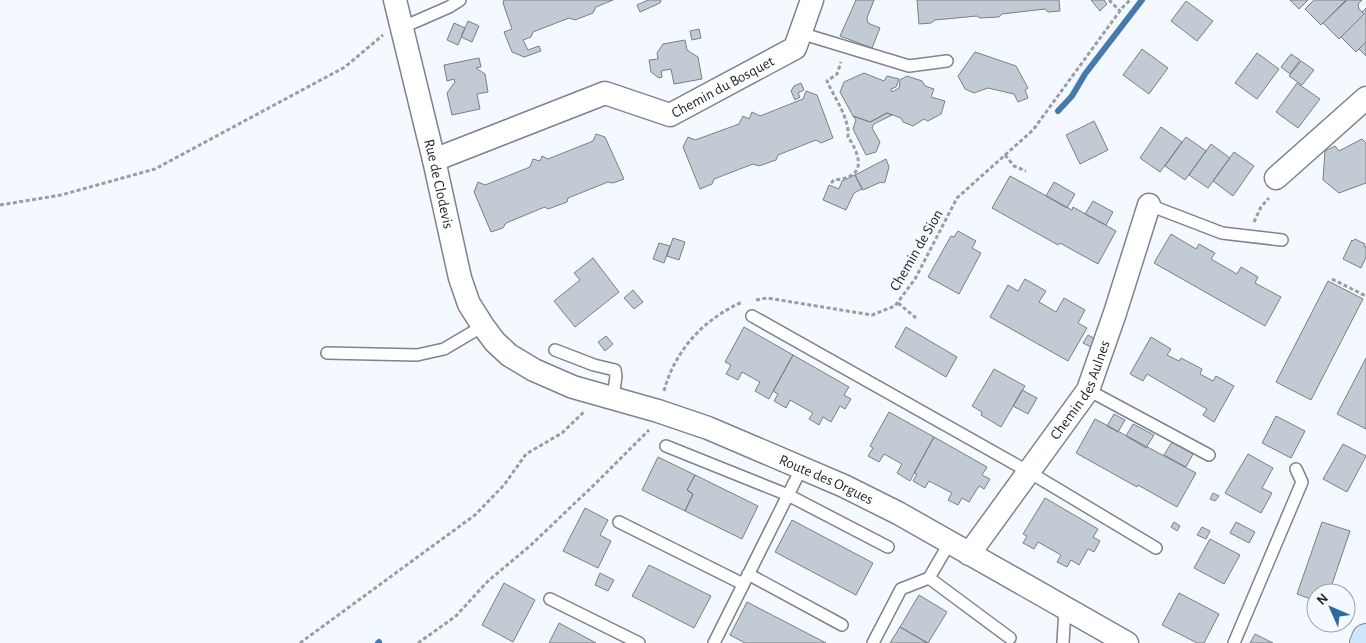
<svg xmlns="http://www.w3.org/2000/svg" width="1366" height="643" font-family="'Alegreya Sans',sans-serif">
<rect width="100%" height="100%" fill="#f4f9ff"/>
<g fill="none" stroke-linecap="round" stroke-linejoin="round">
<!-- stream -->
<path stroke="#467aac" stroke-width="6" d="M1058 111 1072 96 1085 74 1142 0
M378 643 379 642"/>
</g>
<!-- building -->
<path fill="#c2cbd3" stroke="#787f87" d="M504 0H613L596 7 593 13 575 20 569 18 533 32 531 37 523 40 528 50 539 46 541 51 524 57 512 52 504 32 512 29 503 3Z
M648 0H661L660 3 640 12 637 5Z
M856 0H874L867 18 868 23 880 28 872 48 840 36Z
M917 0H1059L1060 11 1048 12 1045 9 1002 14 999 17 980 18 977 16 935 20 931 23 919 24Z
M1091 0H1104L1107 4 1100 11Z
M1290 0H1308L1299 9Z
M1314 0H1346V1L1321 25 1305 9Z
M1346 0H1362L1358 4 1359 9 1364 14 1339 39 1323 23Z
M1186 1 1213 21 1197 41 1171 21Z
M1366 8V42L1356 52 1341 37 1364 14 1362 12Z
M468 21 479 26 472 42 461 37Z
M454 23 465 28 458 45 447 40Z
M699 29 701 38 692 40 690 31Z
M685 40 687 50 698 57 702 79 674 84 671 69 661 71 662 77 659 78 651 72 649 60 658 59 657 53 663 44Z
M1366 42V56L1359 49Z
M1142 49 1168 68 1149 94 1123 75Z
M975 52 1016 66 1028 88 1025 90 1028 98 1018 102 1014 94 988 88 974 93 965 89 958 76Z
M1257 53 1279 69 1257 99 1235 83Z
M1291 54 1300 60 1290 74 1281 67Z
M479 58 481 67 476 68 485 74 488 92 477 94 480 109 452 115 447 93 455 82 454 79 447 81 444 65Z
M1301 61 1314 70 1302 85 1289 76Z
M864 73 884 81 887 76 899 79 896 87 891 89 892 92 899 88 900 80 907 76 922 81 925 86 934 89 931 97 945 101 941 114 928 121 924 119 913 126 903 122 901 118 887 113 870 122 853 116 840 92 844 82Z
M801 83 804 90 798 93 800 97 795 100 791 91 794 86Z
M1297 83 1320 99 1298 128 1276 112Z
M806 91 817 95 833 138 821 143 816 140 778 155 776 160 759 166 753 164 714 179 712 184 700 189 683 147 688 137 695 140 739 124 743 116 749 119 752 112 760 116 803 99Z
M887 113 892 115 874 124 872 128 880 142 876 152 866 155 853 129 856 120 853 116 870 122Z
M1094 121 1108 150 1080 164 1066 135Z
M1161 127 1182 142 1160 172 1140 158Z
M596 134 605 137 624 179 613 183 608 182 568 198 567 202 548 209 545 207 506 223 503 228 491 232 474 192 478 182 485 185 530 167 533 159 540 161 542 156 548 159 593 141Z
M1186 137 1206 151 1185 180 1165 166Z
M1362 139 1366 143V183L1339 193 1323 180 1325 151 1335 146 1339 151Z
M1211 144 1230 158 1208 188 1189 175Z
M1234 152 1254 166 1233 196 1213 181Z
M886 159 889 167 885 182 882 183 881 182 863 190 855 175Z
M855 175 862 189 854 193 846 210 823 200 829 185 839 189 842 181Z
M1010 176 1072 210 1073 207 1116 231 1098 264 1060 243 1058 245 992 208Z
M1054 182 1075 194 1067 208 1046 196Z
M1093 201 1113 212 1106 225 1085 214Z
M958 231 976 241 972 248 981 253 959 294 928 277 951 236 954 237Z
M1171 234 1196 249 1199 244 1215 253 1211 259 1237 274 1241 267 1258 277 1255 283 1281 297 1265 326 1154 263Z
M673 238 685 242 679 260 667 256Z
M1355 239 1365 244 1364 246 1366 247V257L1361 268 1343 259 1352 240 1353 241Z
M659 243 670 246 664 263 653 259Z
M593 258 619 292 575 327 554 301 580 280 574 273Z
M1025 279 1046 291 1039 302 1056 312 1064 298 1085 310 1078 323 1087 328 1068 361 990 317 1008 285 1018 291Z
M1328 281 1363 299 1311 400 1276 382Z
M633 290 643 302 634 309 624 298Z
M744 327 793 355 769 399 755 391 760 382 742 372 738 380 726 374 731 365 725 362Z
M906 327 957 357 946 377 895 347Z
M1088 335 1095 339 1091 347 1083 343Z
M606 336 613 344 605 351 598 342Z
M1151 337 1171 349 1167 355 1179 361 1181 358 1202 369 1200 374 1213 381 1216 376 1234 386 1214 422 1203 415 1207 409 1147 374 1143 381 1130 374Z
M793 355 849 387 844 395 851 399 845 409 840 406 831 422 823 417 819 425 809 419 813 413 790 400 786 408 774 401 778 394 773 391Z
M1366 358V429L1337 414Z
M994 369 1025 386 1001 427 981 415 982 412 972 406Z
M1022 390 1037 398 1028 414 1013 406Z
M889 412 934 437 910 481 897 473 902 464 884 454 879 462 868 456 873 448 870 446Z
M1114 414 1125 420 1118 432 1107 426Z
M1276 416 1305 431 1291 458 1262 443Z
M1095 419 1196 473 1177 507 1138 485 1137 487 1076 453Z
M1133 424 1154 435 1146 448 1126 436Z
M934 437 987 467 982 475 990 479 984 489 979 486 969 502 962 498 958 505 948 500 952 493 929 481 925 488 913 481 917 474 914 473Z
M1172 442 1193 454 1186 467 1164 455Z
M1343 444 1366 456 1347 492 1323 479Z
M1248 454 1273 468 1262 488 1272 493 1261 513 1225 493Z
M658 457 695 475 687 490 693 494 685 511 642 490Z
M695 475 758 506 742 539 685 511 693 494 687 490Z
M1213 493 1219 496 1215 501 1210 499Z
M1045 498 1098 529 1093 537 1100 541 1094 552 1088 549 1079 565 1071 560 1067 567 1057 562 1061 555 1038 542 1034 549 1023 543 1027 536 1023 534Z
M585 508 608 520 600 535 611 541 598 568 563 551Z
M792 520 873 563 856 595 775 552Z
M1174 522 1180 526 1177 531 1171 527Z
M1236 522 1255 532 1249 543 1230 533Z
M1322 522 1350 531 1329 593H1316V601L1297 594Z
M1202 527 1210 531 1206 539 1197 535Z
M1210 539 1240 555 1224 584 1194 568Z
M649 565 711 596 694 628 632 596Z
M600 573 614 580 608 591 595 585Z
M504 583 535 600 513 642 482 625Z
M1179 593 1219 614 1204 643H1197L1162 625Z
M919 595 947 612 928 643 900 627Z
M747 602 826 643H745L730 635Z
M559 623 596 643H549Z
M900 627 927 643H890Z
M1255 634 1273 643H1250Z"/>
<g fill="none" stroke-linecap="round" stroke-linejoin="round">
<!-- lane casing -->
<g stroke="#7d848c" stroke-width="14">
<path id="lane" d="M401 28 449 7 460 0
M800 33 909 66 947 61
M1149 205 1222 233 1282 240
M752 316 1029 472 1156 548
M555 350 594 365 615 370 616 376 613 398
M327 353 417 355 444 349 483 326
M1088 390 1209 455
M666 446 788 495 888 547
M619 522 743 584
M748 574 842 625
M929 578 1010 638
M550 599 639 643
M714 643 802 467
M873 643 901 589 929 578 950 542
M1063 643 1065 608
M1234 643 1302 482 1296 469"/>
</g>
<!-- street casing -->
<g stroke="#7d848c" stroke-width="25">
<g id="street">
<path id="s1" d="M395 0 434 160 460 278 469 304 483 326 495 342 509 355 534 370 573 387 658 411 708 428 844 486 898 513 1127 643"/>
<path id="s2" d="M434 160 605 93 670 115 795 48 812 0"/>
<path d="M1276 178 1366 98"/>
<path id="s3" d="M969 554 1088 390 1115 313 1149 205"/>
</g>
</g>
<!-- secondary casing -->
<g stroke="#7d848c" stroke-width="30">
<path id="secondary" d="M1364 643 1366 638"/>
</g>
<!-- path -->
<path stroke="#9a9ea3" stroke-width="3" stroke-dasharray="4 2.5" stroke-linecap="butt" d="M1109 0 1120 11
M1005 155 1014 166 1026 171
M831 183 834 180C841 179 847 179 853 174 865 166 854 145 848 137 850 119 834 97 827 81L837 74 841 62
M0 205 61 195 155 169 345 67 383 35
M1254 222 1261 207 1269 198
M1332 279 1366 296
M756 300 767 298 872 315 895 306 915 279 957 198 1033 130 1122 8 1130 0
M898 303 916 318
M664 391C673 357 695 329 725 311 731 308 736 304 743 302
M300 643 475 515 504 485 526 454 562 433 584 412
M418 643 456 616 488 581 531 545 597 482 649 430"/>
<!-- lane -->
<use href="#lane" stroke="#fff" stroke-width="11"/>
<!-- street -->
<use href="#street" stroke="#fff" stroke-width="22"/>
<!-- secondary -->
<use href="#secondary" stroke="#d0e6fa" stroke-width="28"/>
</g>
<g text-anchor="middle" stroke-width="4.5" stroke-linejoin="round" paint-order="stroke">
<!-- street labels -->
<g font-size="15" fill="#1f2225" stroke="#f4f9ff">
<text dy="5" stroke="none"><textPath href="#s2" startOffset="312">Chemin du Bosquet</textPath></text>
<text dy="5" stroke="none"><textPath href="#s1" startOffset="189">Rue de Clodevis</textPath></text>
<text transform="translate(916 250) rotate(-60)" y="5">Chemin de Sion</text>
<text dy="5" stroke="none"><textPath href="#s3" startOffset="199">Chemin des Aulnes</textPath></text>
<text dy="5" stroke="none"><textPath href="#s1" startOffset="720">Route des Orgues</textPath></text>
</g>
</g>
<!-- north arrow -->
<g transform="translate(1331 608) rotate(315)"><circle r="24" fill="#f4f9ff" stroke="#9fa3a8"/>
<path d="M0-4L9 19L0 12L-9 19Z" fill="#2d6aa1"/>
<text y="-8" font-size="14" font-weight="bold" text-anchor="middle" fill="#1f2225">N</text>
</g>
</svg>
